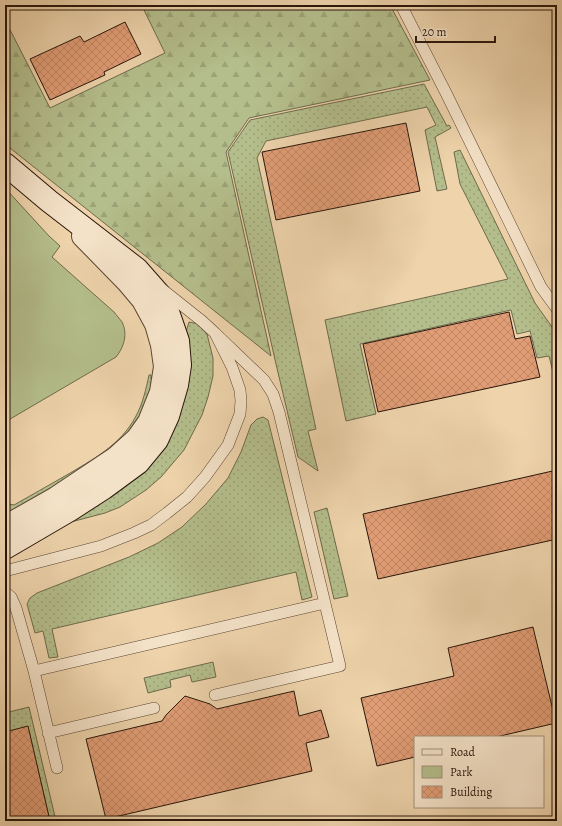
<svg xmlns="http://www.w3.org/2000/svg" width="562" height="826" font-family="Alegreya,serif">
<defs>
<pattern id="grass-dots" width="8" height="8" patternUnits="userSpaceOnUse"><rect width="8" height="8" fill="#b4be8c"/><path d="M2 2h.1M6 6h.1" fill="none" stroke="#9ba377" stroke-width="1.8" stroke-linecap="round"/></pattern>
<pattern id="forest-firs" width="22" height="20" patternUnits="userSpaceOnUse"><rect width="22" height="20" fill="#b4be8c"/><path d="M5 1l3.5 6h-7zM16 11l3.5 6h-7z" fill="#9ba377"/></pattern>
<pattern id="building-cross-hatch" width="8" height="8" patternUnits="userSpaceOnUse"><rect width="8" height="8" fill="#e19d75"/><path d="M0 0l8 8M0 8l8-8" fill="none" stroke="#c18664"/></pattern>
</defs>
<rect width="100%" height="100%" fill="#eed3ab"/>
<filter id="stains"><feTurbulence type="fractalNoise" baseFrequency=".005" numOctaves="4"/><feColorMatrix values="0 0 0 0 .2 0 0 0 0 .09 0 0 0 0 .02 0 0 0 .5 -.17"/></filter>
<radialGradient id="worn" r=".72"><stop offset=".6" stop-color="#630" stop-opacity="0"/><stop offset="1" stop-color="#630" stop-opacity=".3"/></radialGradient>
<!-- grass -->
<path fill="url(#grass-dots)" stroke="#6e6a4c" d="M424 84 447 126 449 125 451 128 435 137 447 189 437 191 425 130 436 125 427 107 266 141 257 158 316 429 308 431 318 471 298 457 276 364 228 152 250 120Z
M460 150 535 303 557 334V375L554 376 549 356 537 358 530 331 517 334 511 310 360 344 376 414 346 421 325 320 508 279 460 184 454 152Z
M189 322 198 324 207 334 213 358V376L208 397 202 415 184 450 161 477 146 490 120 507 105 513 67 523 108 495 186 332Z
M149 375H151V379L153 380 152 388 136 427 115 450 5 516 6 506 9 504 14 505C31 495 48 486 65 476 92 460 121 445 136 416 143 403 146 389 149 375Z
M263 417 268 420 312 597 302 600 296 572 52 629 58 657 49 658 43 631 35 633 27 604 30 598 37 593 129 557 158 543 182 527 206 504 228 478 241 452 251 425 257 419Z
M327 508 348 596 334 599 314 512Z
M213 662 216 677 192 682 190 675 170 680 171 687 148 693 144 678Z
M29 707 56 821H50L28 727 5 732V713Z"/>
<!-- forest -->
<path fill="url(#forest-firs)" stroke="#6e6a4c" d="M154 5H390L430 80 249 118 226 152 271 356 5 144V20L50 108 165 53 144 10Z"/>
<!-- green -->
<path fill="#b4be8c" stroke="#6e6a4c" d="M5 188 49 236 60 246 52 257 114 312C116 315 120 319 122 322 128 334 124 347 116 357L5 422Z"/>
<!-- building -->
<path fill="url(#building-cross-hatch)" stroke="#28160b" d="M125 22 141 54 104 72 105 75 50 100 30 59 80 36 84 42Z
M406 123 420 191 276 220 262 152Z
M509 312 515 339 530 336 540 377 378 412 363 344Z
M557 470V539L378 579 363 514Z
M533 627 556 723 496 737H415V757L377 766 361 698 454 676 448 648Z
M294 691 299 716 321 710 329 737 306 743 312 771 106 819 86 739 162 721 166 715 185 696 210 704 217 709Z
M28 726 50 821H5V732Z"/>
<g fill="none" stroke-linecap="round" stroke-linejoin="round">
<!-- lane casing -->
<g stroke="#5a4533" stroke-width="12">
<path id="lane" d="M401 5 446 93 541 287 557 309
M215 333 264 380 273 394 279 412 340 666 215 695
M5 571 101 546 134 533 151 525 167 513 187 497 205 477 228 445 240 414 241 401 240 390 232 367 215 333 202 321 163 290
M5 592 11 597 16 608 34 671 57 768
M34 671 325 603
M48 733 154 708"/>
</g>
<!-- street casing -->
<g stroke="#5a4533" stroke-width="24">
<path id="street" d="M5 527 56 498 116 458 137 439 149 422 161 392 165 367 162 345 156 324 143 300 127 281 83 236"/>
</g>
<!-- secondary casing -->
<g stroke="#28160b" stroke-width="24">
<path id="secondary" d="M5 164 49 201 137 269 159 294 167 309 178 341 180 365 177 385 168 416 157 440 138 463 104 488 70 510 5 548"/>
</g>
<!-- lane -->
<use href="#lane" stroke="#f4e2c8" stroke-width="11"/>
<!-- street -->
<use href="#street" stroke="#f4e2c8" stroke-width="22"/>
<!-- secondary -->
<use href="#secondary" stroke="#f4e2c8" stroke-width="22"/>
</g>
<!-- margin -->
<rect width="562" height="826" fill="none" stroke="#eed3ab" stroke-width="20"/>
<rect x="6" y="6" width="550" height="814" fill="none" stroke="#28160b" stroke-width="2"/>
<rect x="10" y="10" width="542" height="806" fill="none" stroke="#28160b"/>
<!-- legend -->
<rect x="414" y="736" width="130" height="72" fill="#f4e2c8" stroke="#a2907c"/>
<rect x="422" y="749" width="20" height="6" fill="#f4e2c8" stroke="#a2907c"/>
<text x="450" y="756" font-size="12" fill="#28160b">Road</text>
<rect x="422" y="766" width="20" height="12" fill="#b4be8c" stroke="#a2907c"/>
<text x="450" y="776" font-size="12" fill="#28160b">Park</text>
<rect x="422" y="786" width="20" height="12" fill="url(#building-cross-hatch)" stroke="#a2907c"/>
<text x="450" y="796" font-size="12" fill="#28160b">Building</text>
<!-- scale -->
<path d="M416 36v6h79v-6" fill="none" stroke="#28160b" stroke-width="2"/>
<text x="422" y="36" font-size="12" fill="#28160b" stroke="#f4e2c8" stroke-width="3" paint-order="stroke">20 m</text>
<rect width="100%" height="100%" filter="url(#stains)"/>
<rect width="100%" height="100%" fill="url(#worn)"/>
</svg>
